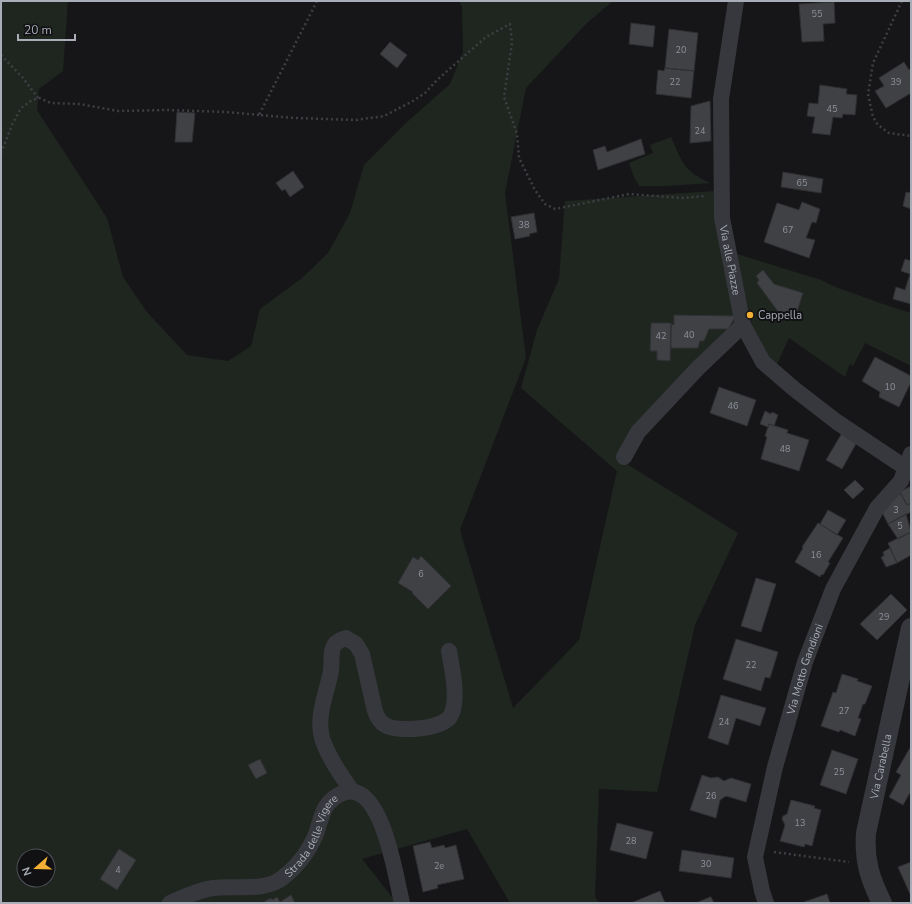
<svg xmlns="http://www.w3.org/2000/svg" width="912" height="904" font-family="'Nunito Sans',sans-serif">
<rect width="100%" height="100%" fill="#161618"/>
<!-- green -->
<path fill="#1e261f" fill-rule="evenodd" d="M1 1H68L63 71 39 89 37 110 107 218 123 277 147 312 187 355 228 361 251 346 260 309 302 278 328 253 350 213 364 165 407 122 450 84 463 52 462 7 459 1H613L587 23 526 88 505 193 526 358 460 530 513 708 579 640 617 471 521 388 537 330 559 279 565 201 715 191 743 325 622 461 738 533 695 625 657 792 599 789 595 897 599 903H510L467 829 362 859 397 903H1ZM24 856H48V880H24Z
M671 137C682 162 684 172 711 183L667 186H639L634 177 629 163 653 153 650 145Z
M734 253 821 280 838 288 883 304 911 313V366L865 343 853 366 850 364 845 377 789 338 775 369 753 328Z"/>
<!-- building -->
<path fill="#404145" stroke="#303034" d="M834 2 835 23 823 24 824 41 802 42 799 4Z
M631 23 655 26 653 47 629 44Z
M669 29 698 33 694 71 665 68Z
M390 42 407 55 397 68 380 54Z
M904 62 909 70 911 68V93L886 108 875 91 884 86 879 78Z
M665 68 694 71 691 98 656 94 658 70 664 71Z
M820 85 847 89 846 94 857 95 855 115 843 114 842 118 833 117 830 135 812 133 815 117 807 116 809 103 818 104Z
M710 101 711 141 690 143 691 106Z
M177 112 195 113 192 142H175Z
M641 139 645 154 598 170 593 150 605 146 607 152Z
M293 171 304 187 290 197 285 189 282 191 276 183Z
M783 172 823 179 821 193 781 187Z
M906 192 911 193V209L903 206Z
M802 202 820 209 816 223 812 222 806 238 815 240 809 258 764 242 777 203 799 210Z
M534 213 537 232 529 234 530 236 515 239 511 217Z
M905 259 911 261V304L893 299 896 287 905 290 910 274 901 271Z
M763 270 774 284 803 293 795 318 779 313 757 283 759 280 756 276Z
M674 315 736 316 728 329H709L704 341H700L698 348H671V324L674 325Z
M651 323H671L670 361 657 360V351H650Z
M875 357 911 376V382L899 407 879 397 880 392 862 381Z
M719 387 756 400 747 426 710 413Z
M765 411 771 414 772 412 778 415 774 426 769 424 768 427 760 424Z
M769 424 788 430 787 433 809 440 799 471 761 459 767 437 765 436Z
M842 433 857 442 842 469 826 460Z
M855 480 864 489 853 499 844 490Z
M911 486V503L907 505 900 492Z
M901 494 907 505 911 503V512L888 524 880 508 892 498Z
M828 510 846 520 837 535 820 524Z
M906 514 911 532 898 539 888 524Z
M818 523 843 538 828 562 830 563 823 575 822 574 820 577 795 562 803 548 802 547Z
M911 532V555L897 563 888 543Z
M890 548 897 563 886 567 881 557 884 556 883 552Z
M421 556 451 586 428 609 412 593 413 592 398 583 413 557 418 560Z
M756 578 776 584 761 632 741 626Z
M891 594 907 610 877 640 860 624Z
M736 639 778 652 770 678 765 677 761 691 723 679Z
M842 674 858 679 857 681 872 686 865 704H863L858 718 861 719 855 736 840 730 839 732 821 726 833 692 836 693Z
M721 695 766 708 760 726 736 718 728 745 708 738Z
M911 746V791L903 805 889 797 901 775 896 772Z
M832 750 858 759 846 794 820 785Z
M260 759 267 773 256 779 248 765Z
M702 775 711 778 718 777 724 781 731 778 751 784 746 802 726 796 720 800 716 818 690 810Z
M791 800 815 806 814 808 821 810 812 846 805 844 804 847 780 841 785 825 782 819 783 816 787 814Z
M617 823 653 832 646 859 610 850Z
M430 842 432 848 444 845 445 848 456 845 464 879 437 885 438 888 423 892 413 846Z
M119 849 136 860 117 890 100 879Z
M682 850 734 858 731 878 679 871Z
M911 862V894H910L898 867Z
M660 891 665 903H631Z
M827 894 830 903H805L804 902Z
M291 895 295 903H262L271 898 272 900 277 897 280 902Z
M710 897H711L714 903H696Z"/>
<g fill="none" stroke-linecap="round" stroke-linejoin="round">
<!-- path -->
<path stroke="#3d3f44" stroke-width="2.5" stroke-dasharray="2 3" stroke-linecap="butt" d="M317 1 259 115 295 118 356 120 384 116 413 101 425 93 437 80 486 37 510 24 512 43 504 97 517 134 519 158 535 190 545 204 555 209 629 194 682 198 705 196
M902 1 873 63 868 94 873 117 878 125 889 133 911 136
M1 55 23 78 38 98
M1 153 12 125 21 108 32 100 39 98 51 103 80 104 118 111 167 110 227 112 259 115
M774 852 849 862"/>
<!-- minor -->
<g stroke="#37383d" stroke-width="16">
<path id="s1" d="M736 1 721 99 722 218 743 325 763 362 793 388 837 422 906 468"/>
<path d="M624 457 638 432 698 368 743 325"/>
<path d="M352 791C341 775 328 757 322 738 316 716 327 692 331 671 332 663 330 650 335 644 338 641 342 639 346 638L356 644 362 654 375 711C377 717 380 722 385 725 398 733 445 729 451 715 459 699 452 668 449 651"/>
<path id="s2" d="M170 903C184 897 198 890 213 888 235 885 262 892 281 879 297 867 309 851 316 834 319 825 321 816 325 808 330 800 338 794 346 792 383 784 396 879 402 903"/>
<path id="s3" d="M766 903 762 891 755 857 775 767 805 662 833 589 877 508 901 481 911 454"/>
</g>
<!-- tertiary -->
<path stroke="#37383d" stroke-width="20" id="s4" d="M882 903C870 879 864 861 866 833L911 628"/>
</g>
<!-- markers -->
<circle fill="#f2b134" stroke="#111113" stroke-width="1.5" cx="750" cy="315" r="4"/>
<g text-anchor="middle" stroke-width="4" stroke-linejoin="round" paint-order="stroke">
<!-- number labels -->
<g font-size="9" fill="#8e929b">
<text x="817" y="17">55</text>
<text x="681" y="53">20</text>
<text x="675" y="85">22</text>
<text x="896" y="85">39</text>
<text x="832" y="112">45</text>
<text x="700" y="134">24</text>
<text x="802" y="186">65</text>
<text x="524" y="228">38</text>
<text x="788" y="233">67</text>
<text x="689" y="338">40</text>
<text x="661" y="339">42</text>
<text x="890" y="390">10</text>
<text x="733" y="409">46</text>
<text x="785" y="452">48</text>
<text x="896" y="513">3</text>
<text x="900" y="529">5</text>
<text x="816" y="558">16</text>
<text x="421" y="577">6</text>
<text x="884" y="620">29</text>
<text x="751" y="668">22</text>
<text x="844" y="714">27</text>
<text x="724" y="725">24</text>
<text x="839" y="775">25</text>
<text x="711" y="799">26</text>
<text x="800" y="826">13</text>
<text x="631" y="844">28</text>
<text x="706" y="867">30</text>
<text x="439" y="869">2e</text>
<text x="118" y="873">4</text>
</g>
<!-- street labels -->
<g font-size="11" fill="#a8adb8" stroke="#111113">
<text dy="4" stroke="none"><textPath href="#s1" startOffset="261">Via alle Piazze</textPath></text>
<text dy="4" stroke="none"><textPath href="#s3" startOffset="242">Via Motto Gandioni</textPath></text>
<text dy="4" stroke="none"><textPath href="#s4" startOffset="141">Via Carabella</textPath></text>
<text dy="4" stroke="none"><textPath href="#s2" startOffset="169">Strada delle Vigere</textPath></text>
</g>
<!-- poi labels -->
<g font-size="11" fill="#a8adb8" stroke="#111113" text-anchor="start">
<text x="758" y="319">Cappella</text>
</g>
</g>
<!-- border -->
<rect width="912" height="904" fill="none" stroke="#a8adb8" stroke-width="4"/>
<!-- north arrow -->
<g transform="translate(36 868) rotate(250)"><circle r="19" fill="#111113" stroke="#4d4f55"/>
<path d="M0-3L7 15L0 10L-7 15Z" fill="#f2b134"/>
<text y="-6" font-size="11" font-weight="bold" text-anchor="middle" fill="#a8adb8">N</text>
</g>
<!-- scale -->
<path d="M18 34v6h57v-6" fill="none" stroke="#a8adb8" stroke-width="2"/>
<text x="24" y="34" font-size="12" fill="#a8adb8" stroke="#111113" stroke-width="3" paint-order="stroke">20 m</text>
</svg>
